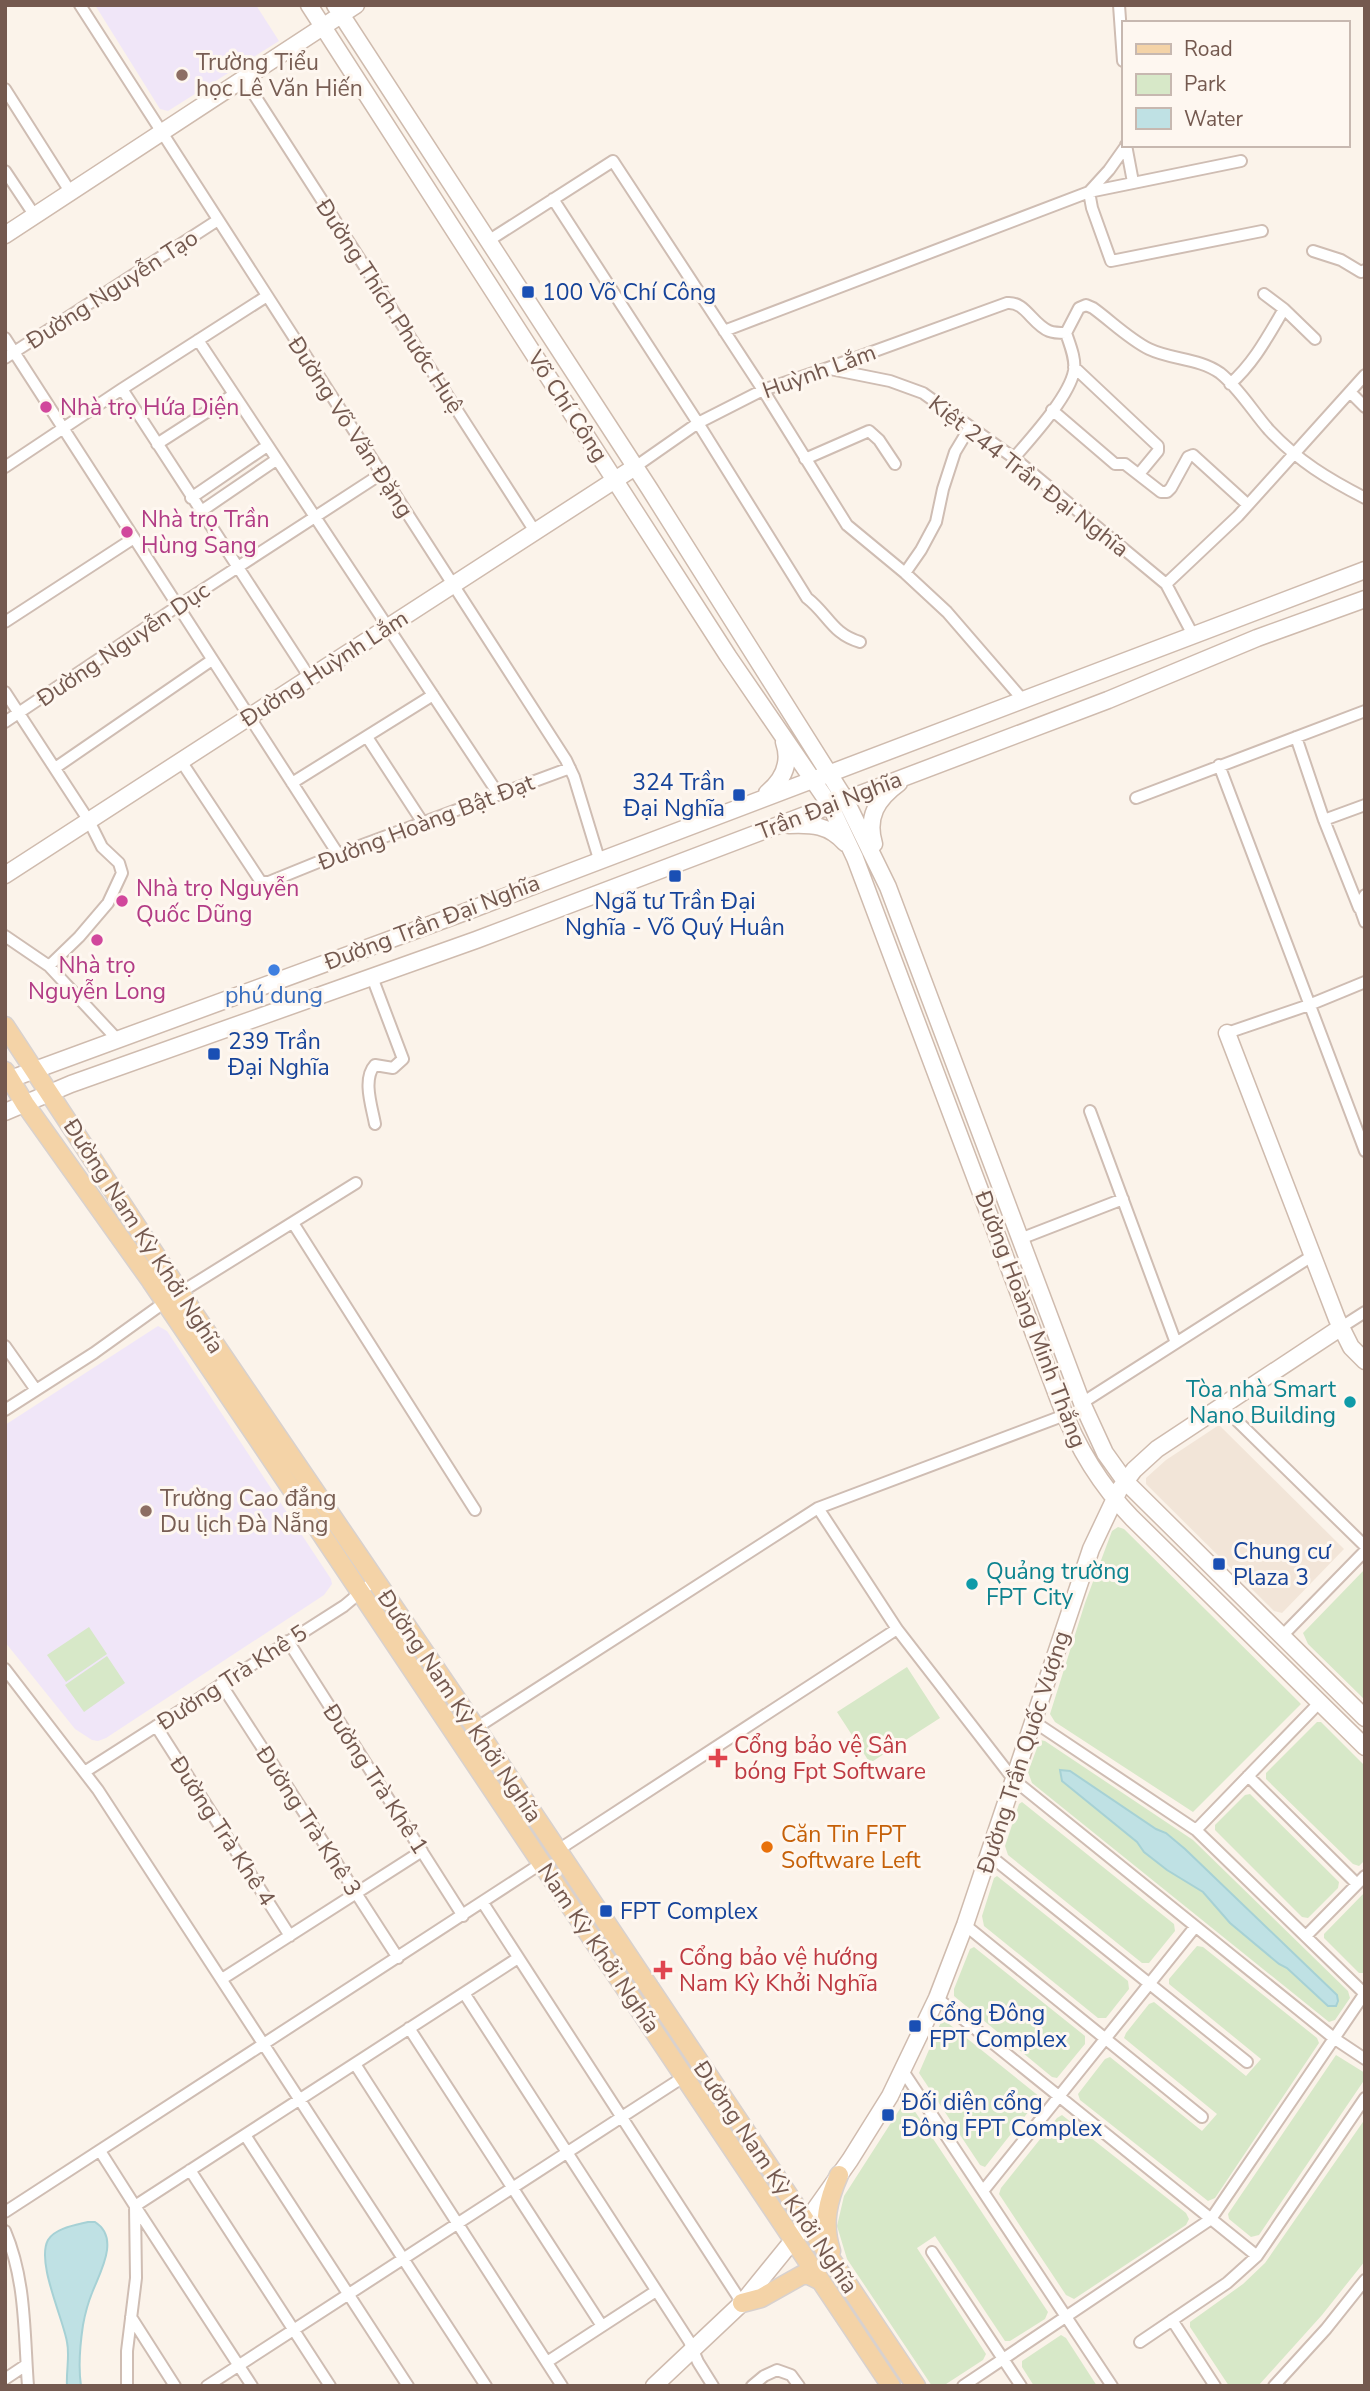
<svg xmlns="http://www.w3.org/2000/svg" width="1370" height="2391" font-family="'Nunito Sans',sans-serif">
<rect width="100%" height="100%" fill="#fbf3ea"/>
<!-- residential -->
<path fill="#f2e5d8" d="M1219 1425 1344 1549 1282 1613 1274 1611 1146 1484V1478L1166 1460Z"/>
<!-- education -->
<path fill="#f0e6f8" d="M95 5H256L279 41 168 111 160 109Z
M158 1326 167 1331 331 1579 332 1584 324 1595 106 1738 98 1741 92 1740 75 1729 5 1642V1425Z"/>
<!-- green -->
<path fill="#d7e8c8" d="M1118 1527 1124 1529 1301 1704 1193 1812 1055 1722 1050 1714 1085 1603 1112 1531Z
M1365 1569V1700L1308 1644 1303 1633Z
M89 1627 107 1654 66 1682 47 1655Z
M107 1656 125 1683 84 1712 65 1685Z
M907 1667 940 1718 870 1763 837 1712Z
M1317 1722H1321L1365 1766V1860L1359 1866 1353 1864 1266 1779V1773Z
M1040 1740 1045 1741 1193 1840 1348 1991 1350 1998 1335 2020 1329 2022 1032 1783 1028 1772Z
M1250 1794 1339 1882 1338 1888 1308 1918 1302 1917 1215 1830V1825L1245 1795Z
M1022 1802 1174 1924 1175 1931 1149 1963H1142L1008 1855 1005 1846 1019 1804Z
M997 1876 1128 1981 1129 1989 1106 2018H1098L984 1926 982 1916 994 1878Z
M1365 1892V1973H1359L1324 1938V1934Z
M1197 1946 1203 1947 1317 2038 1319 2043 1215 2198 1208 2201 1080 2100 1078 2094 1105 2059 1110 2057 1202 2131 1217 2114 1124 2038 1126 2033 1149 2004 1154 2002 1246 2076 1261 2059 1169 1984V1979Z
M974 1947 1085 2036V2044L1057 2078 1052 2077 954 1996V1989L970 1949Z
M944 2020 1040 2097 985 2167 980 2165 919 2073 941 2022Z
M1336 2055 1365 2073V2079L1259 2235 1251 2237 1229 2219 1228 2214Z
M905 2101H908L1048 2312 1045 2319 1010 2341H1005L935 2236 917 2248 986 2354 983 2360 943 2386H932L847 2259 837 2226 844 2196Z
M1062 2115 1186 2213 1189 2219 1186 2225 1074 2299 1066 2295 999 2194 1001 2188 1057 2118Z
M1365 2119V2261L1322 2315 1258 2386H1229L1190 2327V2322L1243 2284 1265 2263Z
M1061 2335 1066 2338 1097 2386H1034L1022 2367V2361Z"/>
<!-- water -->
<path fill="#bfe1e4" stroke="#a6d1d5" stroke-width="2" d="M1060 1770 1070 1771 1156 1829 1166 1833 1185 1849 1337 1995 1338 2001 1336 2006H1328L1287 1968 1279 1964 1230 1923 1203 1892 1167 1870 1144 1852 1137 1842 1062 1781Z
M88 2222H95C121 2238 99 2274 92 2293 88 2303 85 2314 83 2325 80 2345 78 2366 81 2386H67C66 2371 70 2356 67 2342 63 2318 36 2262 48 2240 55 2228 76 2225 88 2222Z"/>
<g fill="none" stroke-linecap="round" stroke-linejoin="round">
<!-- street casing -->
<g stroke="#cfbdb3" stroke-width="14">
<path id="street" d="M80 5 566 760 574 777 599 859
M1119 5 1123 61
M244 79 536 533
M5 89 71 193
M1126 145 1133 182
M5 171 35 216
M1089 192 1092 208 1111 261 1262 231
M1089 192 1109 170 1126 146
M553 199 698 423 807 598C828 614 832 634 860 642
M488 241 613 161 763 390 847 525 905 573 947 612 1023 700
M1313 251 1341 260 1361 272 1365 270
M1284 309 1315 339
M724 331 1089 192 1241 161
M5 338 338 854
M198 340 499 795
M5 358 218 220
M1074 367 1158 446V451L1139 474
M830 369 890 381 923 393 1014 458 1166 584 1193 635
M1230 384C1254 363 1268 336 1284 309L1264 294
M122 389 310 678
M1350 392 1365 407
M1052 410 1115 464H1125L1161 492H1167L1171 488 1188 457 1193 455 1248 505
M157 444 233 395
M1014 458C1031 438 1069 397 1074 371 1076 359 1070 345 1066 333L1079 308 1086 305 1093 308C1111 321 1129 339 1149 349 1172 360 1199 358 1220 373 1239 388 1253 412 1269 430 1298 461 1328 479 1365 498
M805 459 869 431 879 440 895 464
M5 467 122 389 267 296
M635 467 698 423 763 390 828 368 1007 303C1025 301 1032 324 1049 331 1054 333 1060 333 1066 333
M191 498 267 446
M200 512 276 460
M905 573 921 550 936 522 943 489 955 452 970 427
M1166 584 1238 516 1365 375
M5 622 134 538
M5 692 89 821 102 847 119 863 122 873 108 903 79 937 49 966
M5 722 178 606 381 474
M367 737 423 823
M1296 737 1324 820 1359 908
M181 761 261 882H269L338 854 570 768
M1219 765 1365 1151
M55 768 212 660
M292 783 433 695
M1136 798 1365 711
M1324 820 1365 805
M1365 895 1359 905 1365 922
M5 936 49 966 116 1038
M372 977 403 1059 393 1068 375 1065C362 1079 372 1107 375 1124
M1227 1033 1309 1005 1365 982
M1090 1111 1176 1343
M293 1223 475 1510
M1020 1239 1123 1199
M181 1292 356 1183
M1340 1328 1365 1312
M5 1346 36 1390
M1082 1403 1312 1256
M1221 1405 1365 1546
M5 1410 94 1353 165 1302
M818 1508 897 1629 1014 1780 1335 2039 1365 2059
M1282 1636 1365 1551
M288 1641 463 1916
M5 1669 98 1790 486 2386
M221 1684 398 1958
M1033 1721 1196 1830 1365 1994
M156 1726 290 1936
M476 1728 818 1508 1065 1415
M86 1771 344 1606 375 1580
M1248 1776 1357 1884
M1196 1830 1319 1703
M558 1850 897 1629
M989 1855 1247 2062
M483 1903 742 2303
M965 1925 1202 2117
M1306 1936 1365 1876
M222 1979 422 1851
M464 1993 689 2341 698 2362 713 2386
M937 1998 1257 2256
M409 2028 602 2326
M355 2064 562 2386
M903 2071 1112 2386
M245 2135 408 2386
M100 2151 135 2206 136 2278 127 2351V2386
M190 2170 330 2386
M983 2191 1195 1927
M5 2212 542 1863
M5 2231C26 2280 24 2333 28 2386
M932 2252 1021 2386
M131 2317 175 2386
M1172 2320 1215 2386
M1140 2342 1227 2283 1257 2256 1365 2098
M547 2362 656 2291
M5 2379 26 2365
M207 2386 685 2076
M252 2386 135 2206 518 1958
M752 2386 764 2376 777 2370 791 2375 799 2386
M963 2386 1211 2219 1365 1993
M1274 2386 1326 2329 1365 2280"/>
</g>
<!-- secondary casing -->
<g stroke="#cfbbae" stroke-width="19">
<path id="secondary" d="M309 5 728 656 830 805 855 858 1060 1403C1077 1447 1099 1484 1132 1518L1365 1747
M335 5 649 488 845 799 888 887 1082 1403 1105 1453 1125 1481 1365 1718
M5 235 356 5
M767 793C784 779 791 762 784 742
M789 825C812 824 829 825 845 843
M874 844C866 817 877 799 899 783
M5 875 635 467
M1227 1033 1337 1319 1351 1347 1365 1361
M5 1081 465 912 1365 570
M5 1112 71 1084 476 940 1108 700 1257 638 1365 599
M654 2386 742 2303 794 2239 850 2160 890 2096 937 1998 965 1925 1091 1549 1119 1490 1134 1470 1157 1449 1340 1328"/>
</g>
<!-- primary casing -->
<g stroke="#d8d1ce" stroke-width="21">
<path id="primary" d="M5 1026 195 1315 476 1728 916 2386
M5 1071 25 1104 151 1281 260 1442 891 2386
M831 2251C822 2223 828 2200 839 2175
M742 2303 761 2298 802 2275H809L821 2281"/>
</g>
<!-- street -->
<use href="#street" stroke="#fff" stroke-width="10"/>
<!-- secondary -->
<use href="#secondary" stroke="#fff" stroke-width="16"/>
<!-- primary -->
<use href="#primary" stroke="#f4d3a7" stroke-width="18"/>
</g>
<!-- markers -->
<g fill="#8d6e63" stroke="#fef7f0" stroke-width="2.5">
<circle cx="182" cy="75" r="7"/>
<circle cx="146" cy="1511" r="7"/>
</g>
<g fill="#1a4fb4" stroke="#fef7f0" stroke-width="2.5">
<rect x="521" y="285" width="14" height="14" rx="3.5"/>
<rect x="732" y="788" width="14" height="14" rx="3.5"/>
<rect x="668" y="869" width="14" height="14" rx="3.5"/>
<rect x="207" y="1047" width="14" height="14" rx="3.5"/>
<rect x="1212" y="1557" width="14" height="14" rx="3.5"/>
<rect x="599" y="1904" width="14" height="14" rx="3.5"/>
<rect x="908" y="2019" width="14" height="14" rx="3.5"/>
<rect x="881" y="2108" width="14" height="14" rx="3.5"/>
</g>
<g fill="#d1479c" stroke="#fef7f0" stroke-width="2.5">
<circle cx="46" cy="407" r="7"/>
<circle cx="127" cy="532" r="7"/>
<circle cx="122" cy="901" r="7"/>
<circle cx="97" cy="940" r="7"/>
</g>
<circle fill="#3f7fe0" stroke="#fef7f0" stroke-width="2.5" cx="274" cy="970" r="7"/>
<g fill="#0f9aa8" stroke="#fef7f0" stroke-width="2.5">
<circle cx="1350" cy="1402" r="7"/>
<circle cx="972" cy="1584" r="7"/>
</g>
<g fill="#e0444e" stroke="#fef7f0" stroke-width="2.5">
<path d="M714.5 1747.5h7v7h7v7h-7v7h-7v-7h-7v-7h7z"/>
<path d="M659.5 1959.5h7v7h7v7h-7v7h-7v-7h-7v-7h7z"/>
</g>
<circle fill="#e8710a" stroke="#fef7f0" stroke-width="2.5" cx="767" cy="1847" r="7"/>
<g text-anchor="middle" stroke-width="6" stroke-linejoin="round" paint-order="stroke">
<!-- education labels -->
<g font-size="23" fill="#785e54" stroke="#fef7f0" text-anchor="start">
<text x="196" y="70">Trường Tiểu<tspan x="196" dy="26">học Lê Văn Hiến</tspan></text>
<text x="160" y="1506">Trường Cao đẳng<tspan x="160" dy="26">Du lịch Đà Nẵng</tspan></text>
</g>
<!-- street labels -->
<g font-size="23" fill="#74594f" stroke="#fef7f0">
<text transform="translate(112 289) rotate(-33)" y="8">Đường Nguyễn Tạo</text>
<text transform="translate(390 306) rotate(57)" y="8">Đường Thích Phước Huệ</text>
<text transform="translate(819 371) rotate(-20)" y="8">Huỳnh Lắm</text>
<text transform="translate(568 406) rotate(57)" y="8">Võ Chí Công</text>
<text transform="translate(351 427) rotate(57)" y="8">Đường Võ Văn Đặng</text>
<text transform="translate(1029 476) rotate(38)" y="8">Kiệt 244 Trần Đại Nghĩa</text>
<text transform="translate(123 644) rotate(-34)" y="8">Đường Nguyễn Dục</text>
<text transform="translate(324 668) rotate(-33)" y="8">Đường Huỳnh Lắm</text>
<text transform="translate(829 805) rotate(-21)" y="8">Trần Đại Nghĩa</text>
<text transform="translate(426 822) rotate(-21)" y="8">Đường Hoàng Bật Đạt</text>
<text transform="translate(432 922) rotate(-21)" y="8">Đường Trần Đại Nghĩa</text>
<text transform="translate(144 1236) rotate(57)" y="8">Đường Nam Kỳ Khởi Nghĩa</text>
<text transform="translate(1031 1319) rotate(69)" y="8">Đường Hoàng Minh Thắng</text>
<text transform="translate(232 1677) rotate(-33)" y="8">Đường Trà Khê 5</text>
<text transform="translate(460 1706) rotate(56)" y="8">Đường Nam Kỳ Khởi Nghĩa</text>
<text transform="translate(1023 1752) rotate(-72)" y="8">Đường Trần Quốc Vượng</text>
<text transform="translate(376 1779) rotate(57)" y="8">Đường Trà Khê 1</text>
<text transform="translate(309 1821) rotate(57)" y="8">Đường Trà Khê 3</text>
<text transform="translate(223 1831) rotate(57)" y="8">Đường Trà Khê 4</text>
<text transform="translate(599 1948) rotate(56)" y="8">Nam Kỳ Khởi Nghĩa</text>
<text transform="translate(776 2177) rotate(56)" y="8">Đường Nam Kỳ Khởi Nghĩa</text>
</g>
<!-- transit labels -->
<g font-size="23" fill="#164399" stroke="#fef7f0" text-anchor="start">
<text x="542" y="300">100 Võ Chí Công</text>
<text x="725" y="790" text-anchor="end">324 Trần<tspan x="725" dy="26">Đại Nghĩa</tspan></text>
<text x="675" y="909" text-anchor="middle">Ngã tư Trần Đại<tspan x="675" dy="26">Nghĩa - Võ Quý Huân</tspan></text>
<text x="228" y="1049">239 Trần<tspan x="228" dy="26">Đại Nghĩa</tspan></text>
<text x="1233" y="1559">Chung cư<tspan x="1233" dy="26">Plaza 3</tspan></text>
<text x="620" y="1919">FPT Complex</text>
<text x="929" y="2021">Cổng Đông<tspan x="929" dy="26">FPT Complex</tspan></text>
<text x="902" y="2110">Đối diện cổng<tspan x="902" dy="26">Đông FPT Complex</tspan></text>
</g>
<!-- hotel labels -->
<g font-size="23" fill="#b23c85" stroke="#fef7f0" text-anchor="start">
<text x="60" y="415">Nhà trọ Hứa Diện</text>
<text x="141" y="527">Nhà trọ Trần<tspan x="141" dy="26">Hùng Sang</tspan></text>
<text x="136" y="896">Nhà trọ Nguyễn<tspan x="136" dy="26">Quốc Dũng</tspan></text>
<text x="97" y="973" text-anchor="middle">Nhà trọ<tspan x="97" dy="26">Nguyễn Long</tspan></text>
</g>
<!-- shop labels -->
<g font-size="23" fill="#366cbe" stroke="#fef7f0">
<text x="274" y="1003">phú dung</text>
</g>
<!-- culture labels -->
<g font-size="23" fill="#0d838f" stroke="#fef7f0" text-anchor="end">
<text x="1336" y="1397">Tòa nhà Smart<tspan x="1336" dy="26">Nano Building</tspan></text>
<text x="986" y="1579" text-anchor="start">Quảng trường<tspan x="986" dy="26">FPT City</tspan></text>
</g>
<!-- health labels -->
<g font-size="23" fill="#be3a42" stroke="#fef7f0" text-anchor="start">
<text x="734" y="1753">Cổng bảo vệ Sân<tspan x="734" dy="26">bóng Fpt Software</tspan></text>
<text x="679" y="1965">Cổng bảo vệ hướng<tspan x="679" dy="26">Nam Kỳ Khởi Nghĩa</tspan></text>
</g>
<!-- food labels -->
<g font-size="23" fill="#c56008" stroke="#fef7f0" text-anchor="start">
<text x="781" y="1842">Căn Tin FPT<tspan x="781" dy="26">Software Left</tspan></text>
</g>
</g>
<!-- border -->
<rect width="1370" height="2391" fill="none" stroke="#74594f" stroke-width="14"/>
<!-- legend -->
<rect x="1122" y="21" width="228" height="126" fill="#fef7f0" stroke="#c7b8b0" stroke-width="2"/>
<rect x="1136" y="44" width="35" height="10" fill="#f4d3a7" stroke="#c7b8b0" stroke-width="2"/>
<text x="1184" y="56" font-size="21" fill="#74594f">Road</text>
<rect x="1136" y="74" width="35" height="21" fill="#d7e8c8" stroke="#c7b8b0" stroke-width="2"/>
<text x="1184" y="91" font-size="21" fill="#74594f">Park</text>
<rect x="1136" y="108" width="35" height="21" fill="#bfe1e4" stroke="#c7b8b0" stroke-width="2"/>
<text x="1184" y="126" font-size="21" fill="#74594f">Water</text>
</svg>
